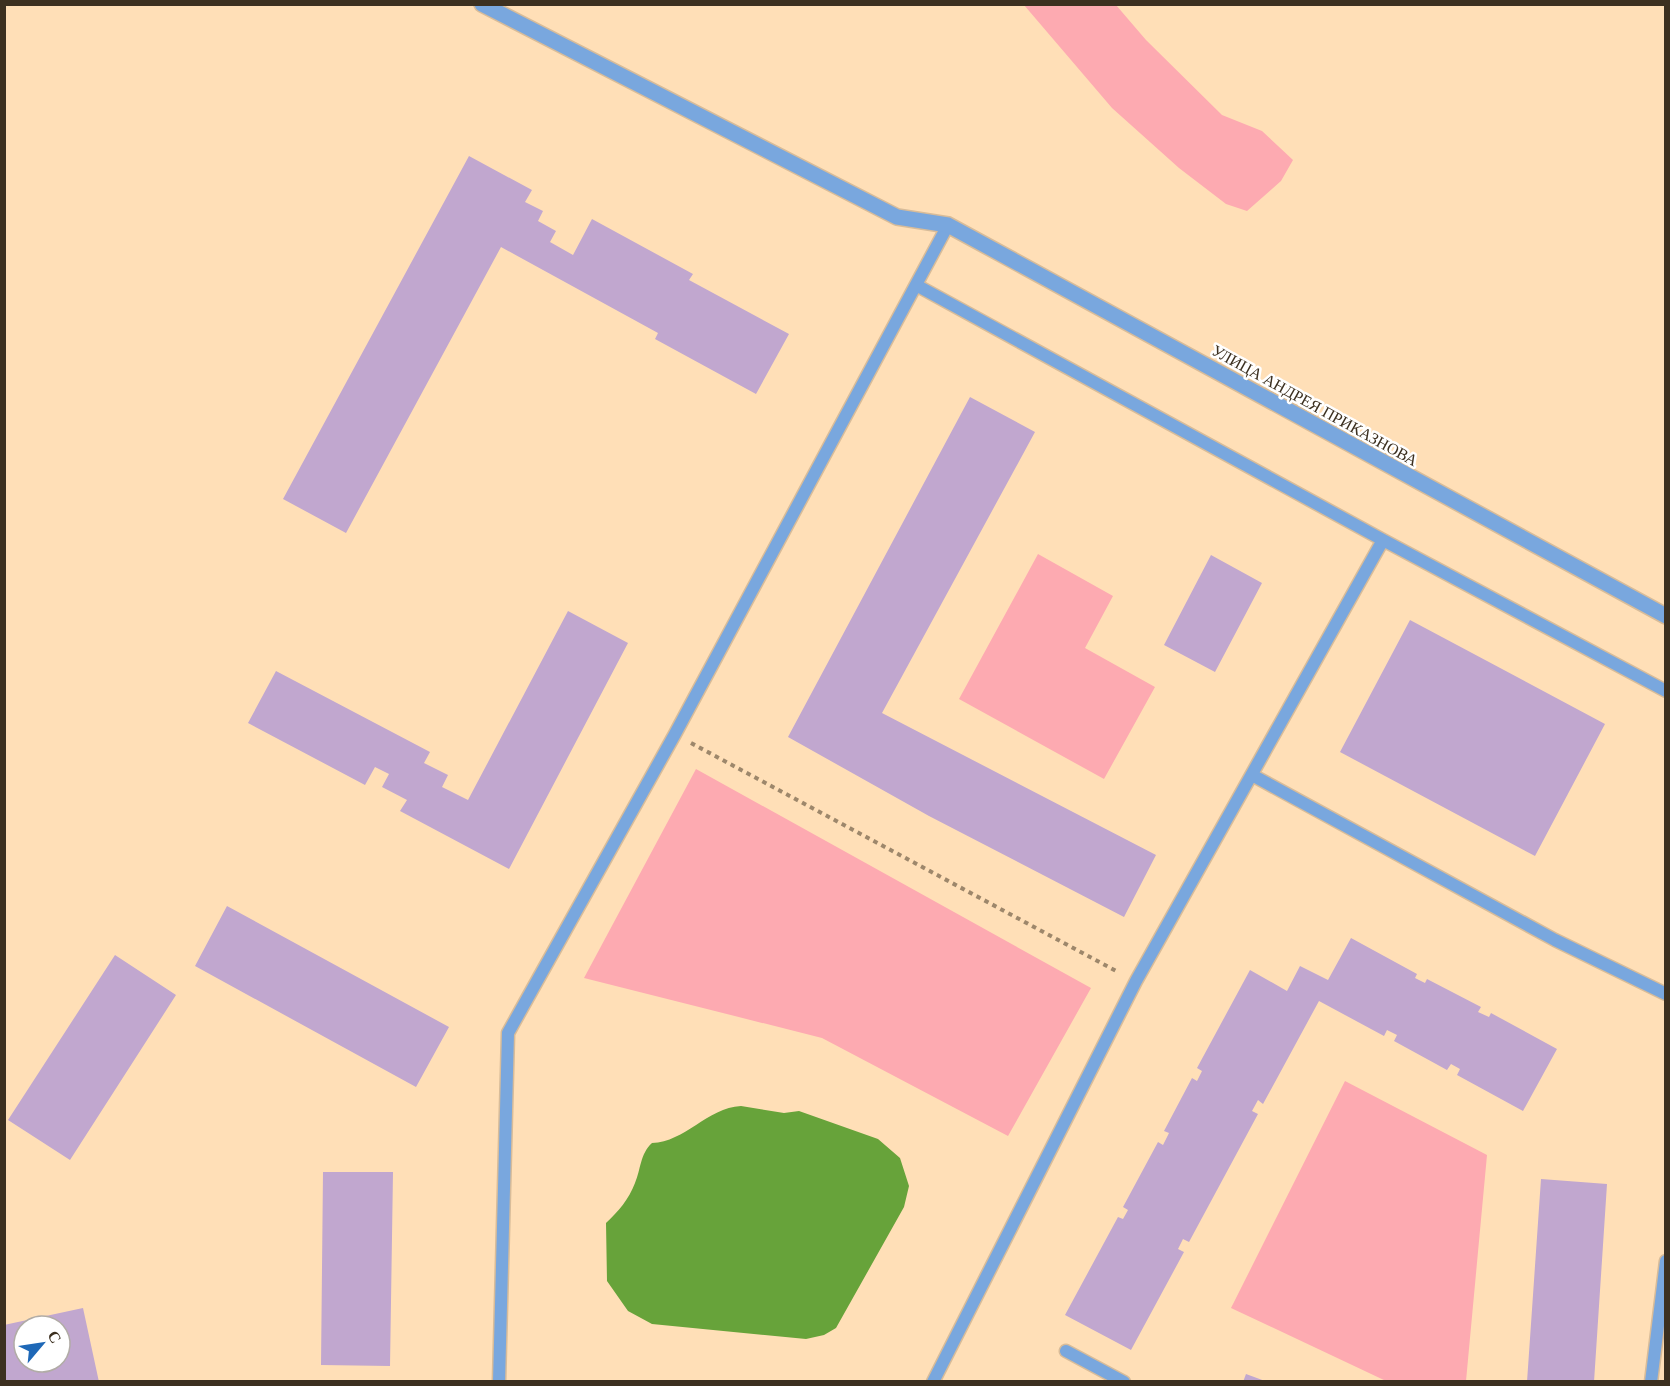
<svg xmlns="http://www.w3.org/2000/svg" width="1670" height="1386" font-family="'Times New Roman',serif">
<rect width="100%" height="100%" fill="#ffdfb7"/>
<!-- green -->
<path fill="#fdaab1" d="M1024 5H1116L1146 40 1222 115 1262 131 1293 160 1281 181 1247 211 1226 204 1179 168 1112 108Z
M1038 554 1113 596 1085 648 1155 687 1104 779 959 699Z
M696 769 1091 988 1008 1136 822 1038 584 978Z
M1345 1081 1487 1155 1466 1381H1386L1231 1308Z"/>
<!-- water -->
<path fill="#67a33a" d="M741 1106 784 1113 799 1111 878 1139 900 1158 909 1186 904 1207 836 1328 824 1335 806 1339 652 1324 628 1311 607 1281 606 1223C618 1212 629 1199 635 1183 641 1169 640 1154 652 1143 685 1142 707 1108 741 1106Z"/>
<!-- building -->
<path fill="#c1a7cf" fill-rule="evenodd" d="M469 156 532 190 525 202 543 211 538 221 556 231 550 242 573 255 592 219 693 274 689 280 789 334 756 394 655 339 658 333 501 247 346 533 283 499Z
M970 397 1035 432 882 713 1156 855 1124 917 929 816 788 737Z
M1211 555 1262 583 1215 672 1164 645Z
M568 611 628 643 509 869 400 811 407 800 382 787 389 774 375 767 365 785 248 723 276 671 430 752 424 763 448 775 442 787 468 800Z
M1410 620 1605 724 1535 856 1340 752Z
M227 906 449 1027 416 1087 195 966Z
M1351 938 1417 974 1415 978 1425 983 1427 979 1481 1007 1478 1012 1489 1017 1491 1013 1557 1049 1523 1111 1457 1075 1460 1069 1451 1064 1447 1070 1394 1041 1397 1035 1387 1030 1384 1036 1319 1001 1263 1104 1258 1100 1252 1111 1258 1114 1189 1242 1183 1239 1178 1249 1184 1252 1131 1350 1065 1315 1118 1217 1123 1219 1128 1210 1123 1207 1158 1142 1163 1145 1169 1133 1164 1131 1192 1078 1197 1081 1202 1071 1197 1068 1250 970 1287 991 1300 966 1328 980Z
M115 955 176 995 70 1160 8 1120Z
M323 1172H393L390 1366 321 1365Z
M1541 1179 1607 1184 1594 1382H1527Z
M83 1308 99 1382H4V1325ZM24 1326H60V1362H24Z
M1246 1374 1265 1381V1382H1243Z"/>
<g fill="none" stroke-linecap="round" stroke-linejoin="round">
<!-- service casing -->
<g stroke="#d8bc99" stroke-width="15">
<path id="service" d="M916 285 1383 540 1666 691
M1252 775 1555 940 1666 994
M1066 1351 1124 1382
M499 1382 508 1033 675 734 948 225
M933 1382 1136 981 1383 540
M1651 1382 1666 1261"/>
</g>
<!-- minor casing -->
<g stroke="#d8bc99" stroke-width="18">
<path id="minor" d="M482 4 897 217 948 225 1666 616"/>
</g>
<!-- path -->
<path stroke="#9d876b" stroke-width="4" stroke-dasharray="4.5 4.5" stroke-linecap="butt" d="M691 743 1118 972"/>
<!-- service -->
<use href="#service" stroke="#79a7de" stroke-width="12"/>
<!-- minor -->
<use href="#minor" stroke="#79a7de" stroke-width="15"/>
</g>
<g text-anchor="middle" stroke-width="5" stroke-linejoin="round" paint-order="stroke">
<!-- street labels -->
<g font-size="16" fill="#3c3020" stroke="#fff">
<text transform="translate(1315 405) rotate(29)" y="6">УЛИЦА АНДРЕЯ ПРИКАЗНОВА</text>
</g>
</g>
<!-- border -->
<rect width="1670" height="1386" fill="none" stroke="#3c3020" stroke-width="12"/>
<!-- north arrow -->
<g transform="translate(42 1344) rotate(61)"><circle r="28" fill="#ffffff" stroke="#b1aca6" stroke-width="1.5"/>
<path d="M0-4.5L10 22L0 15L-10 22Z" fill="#1e68b7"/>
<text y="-9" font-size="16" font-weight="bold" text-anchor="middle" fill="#3c3020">С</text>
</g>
</svg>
